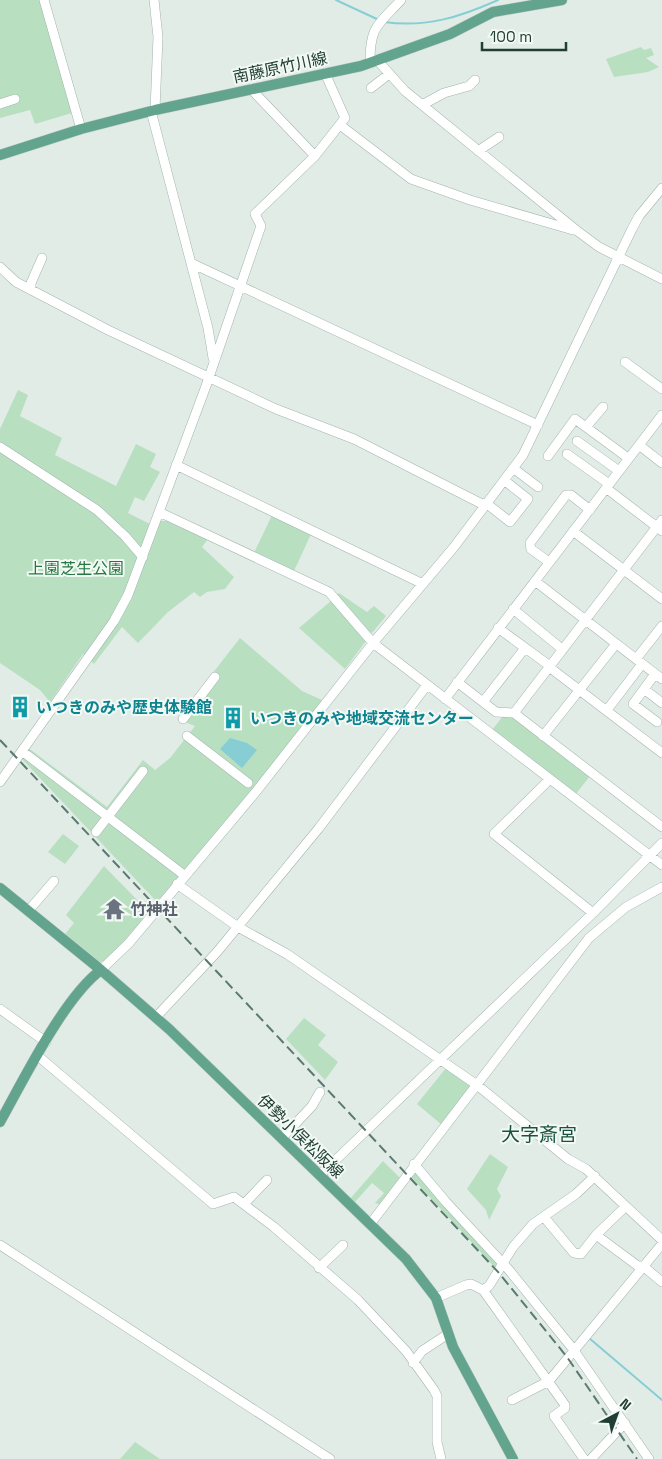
<svg xmlns="http://www.w3.org/2000/svg" width="662" height="1459" font-family="'Space Grotesk','Noto Sans JP',sans-serif">
<rect width="100%" height="100%" fill="#e1ece7"/>
<!-- green -->
<path fill="#b9dfc1" d="M0 0H41L72 113 35 124 30 110 0 118Z
M641 47 644 50 651 48 654 55 646 58 659 67 648 72 614 77 606 59Z
M18 390 28 395 20 416 62 438 55 455 116 486 136 444 156 454 150 467 160 472 144 501 135 497 128 513 156 527 160 521H168L208 539 202 547 234 577 225 589 207 592 200 597 194 592 168 612 138 643 122 627 94 664 83 654 50 702 40 690 0 663V429Z
M273 513 312 532 294 571 254 553Z
M339 593 367 612 374 606 386 616 372 633 369 632 336 595Z
M332 600 366 641 345 669 299 628Z
M240 638 302 691 322 700 258 784 157 902 20 757 27 747 107 807 143 760 155 770 170 758 195 726 177 719Z
M512 715 590 776 575 795 492 730 503 716Z
M63 834 79 846 65 864 48 852Z
M104 866 149 912 107 961 100 962 65 934 74 923 66 915Z
M304 1018 326 1035 318 1045 338 1062 325 1080 286 1039Z
M446 1068 474 1085 442 1125 417 1104Z
M490 1154 508 1167 497 1189 501 1196 489 1220 486 1210 467 1189Z
M383 1161 400 1178 381 1205 375 1203 384 1193 372 1183 355 1202 349 1200Z
M414 1171 498 1264 497 1270 414 1180 410 1176Z
M135 1442 160 1459H120Z"/>
<!-- water -->
<path fill="#86ced4" d="M230 738 247 743 257 750 242 768 220 749Z"/>
<g fill="none" stroke-linecap="round" stroke-linejoin="round">
<!-- stream -->
<path stroke="#86ced4" stroke-width="2" d="M336 0 379 20
M384 22C426 28 460 17 498 0
M589 1338 662 1400"/>
<!-- minor casing -->
<g stroke="#a3b4ae" stroke-width="10">
<path id="minor" d="M44 0 81 129
M154 0 158 37 155 110
M377 60 405 91 576 230 599 247 662 279
M370 62C370 26 378 25 401 0
M371 88 389 74
M251 89 315 156
M0 104 15 99
M422 105 444 93 469 86 475 80
M151 111 208 328 213 358
M340 125 411 179 470 200 573 230
M478 151 499 137
M191 263 538 425
M0 267 16 282 108 330 276 409 354 439 484 505
M31 290V283L42 258
M625 362 662 389
M586 427 603 407
M577 441 619 471
M639 445 662 463
M0 447 97 510 125 536 143 557
M567 454 609 484
M548 456 575 419 628 458
M176 465 423 584
M513 468 538 487
M606 488 662 531
M486 503 510 522 528 499 504 480
M159 512 329 592 373 643 662 865
M573 531 662 599
M549 562 531 549 530 543 566 495H571L590 510
M535 581 662 679
M513 609 562 649
M498 628 550 666
M636 659 662 626
M549 667 662 753
M655 674 633 704 657 722
M457 682 496 712 514 713 662 827
M644 689 662 703
M445 699 662 415
M483 702 525 648
M607 710 642 664
M514 713 662 520
M183 719 215 677
M187 736 248 783
M543 736 616 644
M22 751 184 875
M550 779 494 834 593 913
M0 782 114 621 128 595 206 386 261 226 255 214 315 156 345 118 325 73
M96 832 143 771
M177 884 238 927 287 954 477 1085 568 1159 586 1169 662 1240
M29 910 54 881
M101 970 129 943 255 793 373 643 454 547 523 455 632 229 639 216 662 188
M0 1009 46 1042
M156 1017 217 952 319 828 427 685
M38 1056 213 1204 234 1197 274 1227 358 1300 406 1351 434 1390 437 1396V1442L441 1459
M282 1138 312 1106 320 1092
M414 1164 446 1202 509 1270 573 1349 649 1459
M320 1175 593 913 662 843
M244 1204 267 1180
M625 1207 596 1235 638 1266H643L662 1282
M544 1217 574 1253 581 1254 596 1235
M371 1223 589 938 626 907 662 887
M0 1245 330 1459
M319 1268 343 1245
M483 1290 565 1405V1408L554 1416 584 1459
M436 1298 466 1285 471 1284 483 1290 489 1286 513 1247 533 1224 576 1194 595 1176
M413 1363 422 1351 448 1334
M512 1400 549 1381 662 1244
M591 1459 625 1423"/>
</g>
<!-- major casing -->
<g stroke="#c1c9c6" stroke-width="11">
<path id="major" d="M0 155 81 129 155 110 361 66 450 34 493 12 562 0
M0 888 101 970 169 1029 406 1259 436 1298 453 1347 513 1459
M0 1122C23 1081 64 997 101 970"/>
</g>
<!-- minor -->
<use href="#minor" stroke="#fff" stroke-width="9"/>
<!-- major -->
<use href="#major" stroke="#63a48f" stroke-width="10"/>
<!-- rail -->
<path stroke="#5b7a6f" stroke-width="2" stroke-dasharray="10 5" stroke-linecap="butt" d="M0 740 499 1273 567 1357 637 1459"/>
</g>
<!-- icons -->
<defs>
<g id="building-bare" transform="scale(1.725)"><path d="M-4-6H4V6H1V3H-1V6H-4ZM-2.5-4.3h1.7v1.8h-1.7ZM.8-4.3h1.7v1.8H.8ZM-2.5-1h1.7V.8h-1.7ZM.8-1h1.7V.8H.8Z" fill="#0f9aa8" stroke="#f2f9f5" stroke-width="2.5" paint-order="stroke"/></g>
<g id="temple-bare" transform="scale(1.725)"><path d="M0-6L5-2H3V0L6.5 2.5H4V6H1.5V3h-3V6H-4V2.5H-6.5L-3 0V-2H-5Z" fill="#6b7280" stroke="#f2f9f5" stroke-width="2.5" paint-order="stroke"/></g>
</defs>
<g fill-rule="evenodd">
<use href="#building-bare" x="20" y="707"/>
<use href="#building-bare" x="233" y="718"/>
<use href="#temple-bare" x="114" y="909"/>
</g>
<g text-anchor="middle" stroke-width="4" stroke-linejoin="round" paint-order="stroke">
<!-- street labels -->
<g font-size="16" fill="#203e34" stroke="#f2f9f5">
<text transform="translate(280 67) rotate(-12)" y="6">南藤原竹川線</text>
<text transform="translate(301 1136) rotate(44)" y="6">伊勢小俣松阪線</text>
</g>
<!-- park labels -->
<g font-size="16" fill="#287742" stroke="#f2f9f5">
<text x="76" y="574">上園芝生公園</text>
</g>
<!-- culture labels -->
<g font-size="16" font-weight="bold" fill="#0d838f" stroke="#f2f9f5" text-anchor="start">
<text x="36" y="713">いつきのみや歴史体験館</text>
<text x="250" y="724">いつきのみや地域交流センター</text>
</g>
<!-- worship labels -->
<g font-size="16" font-weight="bold" fill="#5b616d" stroke="#f2f9f5" text-anchor="start">
<text x="130" y="915">竹神社</text>
</g>
<!-- quarter labels -->
<g font-size="19" fill="#1b5141" stroke="#f2f9f5">
<text x="539" y="1141">大字斎宮</text>
</g>
</g>
<!-- north arrow -->
<g transform="translate(617 1414) rotate(41)" stroke="#f2f9f5" stroke-width="4" paint-order="stroke">
<path d="M0-4L9 19L0 12L-9 19Z" fill="#203e34"/>
<text y="-8" font-size="14" font-weight="bold" text-anchor="middle" fill="#203e34">N</text>
</g>
<!-- scale -->
<path d="M482 42v8h84v-8" fill="none" stroke="#203e34" stroke-width="2.5"/>
<text x="490" y="42" font-size="15" fill="#203e34" stroke="#f2f9f5" stroke-width="4" paint-order="stroke">100 m</text>
</svg>
